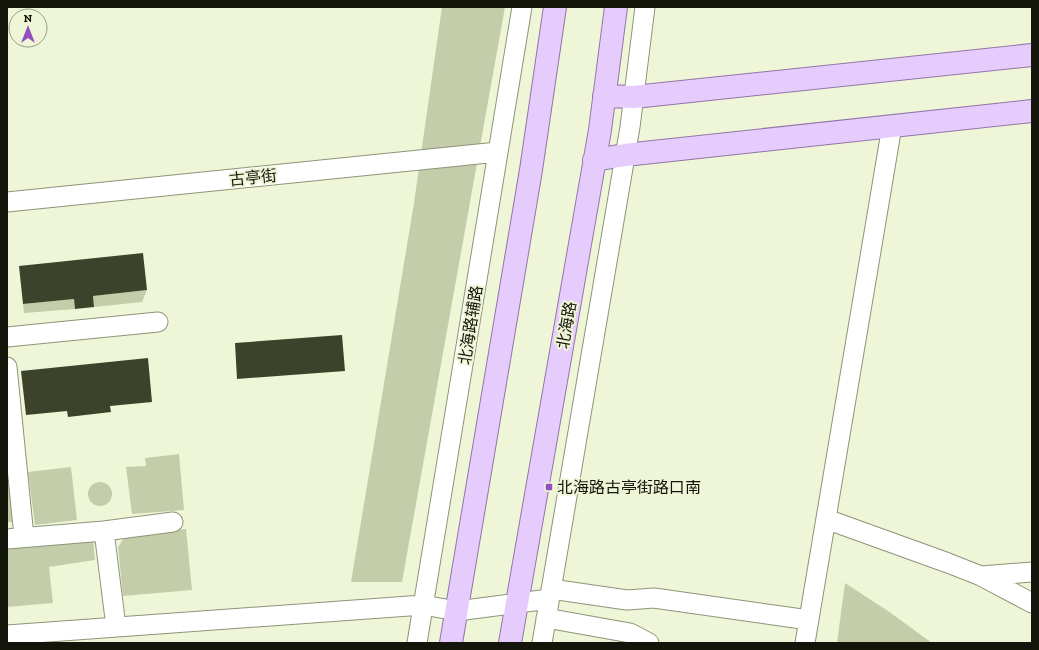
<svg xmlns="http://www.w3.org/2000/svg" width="1039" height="650" font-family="'Zilla Slab','Noto Sans SC',serif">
<rect width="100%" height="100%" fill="#eff6d8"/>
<!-- green -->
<path fill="#c4cdaa" d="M442 7H505L402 582H351L414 203Z
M147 290 142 302 94 307 93 296Z
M74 299 75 309 24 313 23 304Z
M179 454 184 510 132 514 126 467 146 466 145 458Z
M7 457 14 522H7Z
M71 467 77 520 35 525 28 472Z
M88 494a12 12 0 1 1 24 0a12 12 0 1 1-24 0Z
M186 529 192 590 123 596 118 547 126 535Z
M93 538 95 560 49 567 53 603 7 607V547Z
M845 583 888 611 932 643H837Z"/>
<!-- building -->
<path fill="#3d432a" d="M143 253 147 290 93 296 94 307 75 309 74 299 23 304 19 266Z
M342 335 345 371 237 379 235 343Z
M148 358 152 402 110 406 111 412 68 417 67 411 26 415 21 371Z"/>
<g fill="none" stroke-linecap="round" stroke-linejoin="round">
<!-- minor casing -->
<g stroke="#8d9478" stroke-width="21">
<path id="minor" d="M7 202 498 152
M7 337 158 322
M7 367 24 537
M826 519 948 563 981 576 1032 603
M104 531 116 627
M7 539 104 531 173 522
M981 576 1032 572
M551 589 627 600 654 598 809 620
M546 618 630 633 649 643
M7 635 423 605 457 611 549 599
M417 643 522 7
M542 643 630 127 645 7
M805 643 892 126"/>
</g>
<!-- major casing -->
<g stroke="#9275a7" stroke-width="24">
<path id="major" d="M604 96 634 97 1032 55
M594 160 625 155 1032 111
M451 643 531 170 555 7
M510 643 600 130 616 7"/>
</g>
<!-- minor -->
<use href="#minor" stroke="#fff" stroke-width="19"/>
<!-- major -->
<use href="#major" stroke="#e6cbfd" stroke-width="22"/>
</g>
<!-- markers -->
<rect fill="#934fc4" stroke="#eff6d8" stroke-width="1.5" x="545" y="483" width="8" height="8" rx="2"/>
<g text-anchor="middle" stroke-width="4" stroke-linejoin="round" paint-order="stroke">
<!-- street labels -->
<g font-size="16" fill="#13150a" stroke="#eff6d8">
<text transform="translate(253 177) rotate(-6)" y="6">古亭街</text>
<text transform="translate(470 325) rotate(-81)" y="6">北海路辅路</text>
<text transform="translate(566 325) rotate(-80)" y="6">北海路</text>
</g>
<!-- poi labels -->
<g font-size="16" fill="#13150a" stroke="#eff6d8" text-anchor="start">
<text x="557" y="493">北海路古亭街路口南</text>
</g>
</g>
<!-- border -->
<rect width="1039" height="650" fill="none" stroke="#13150a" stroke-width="16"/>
<!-- north arrow -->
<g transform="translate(28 28)"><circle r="19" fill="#eff6d8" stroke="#979c86"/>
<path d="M0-3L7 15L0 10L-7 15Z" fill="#934fc4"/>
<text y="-6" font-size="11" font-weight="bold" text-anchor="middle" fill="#13150a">N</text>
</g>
</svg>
